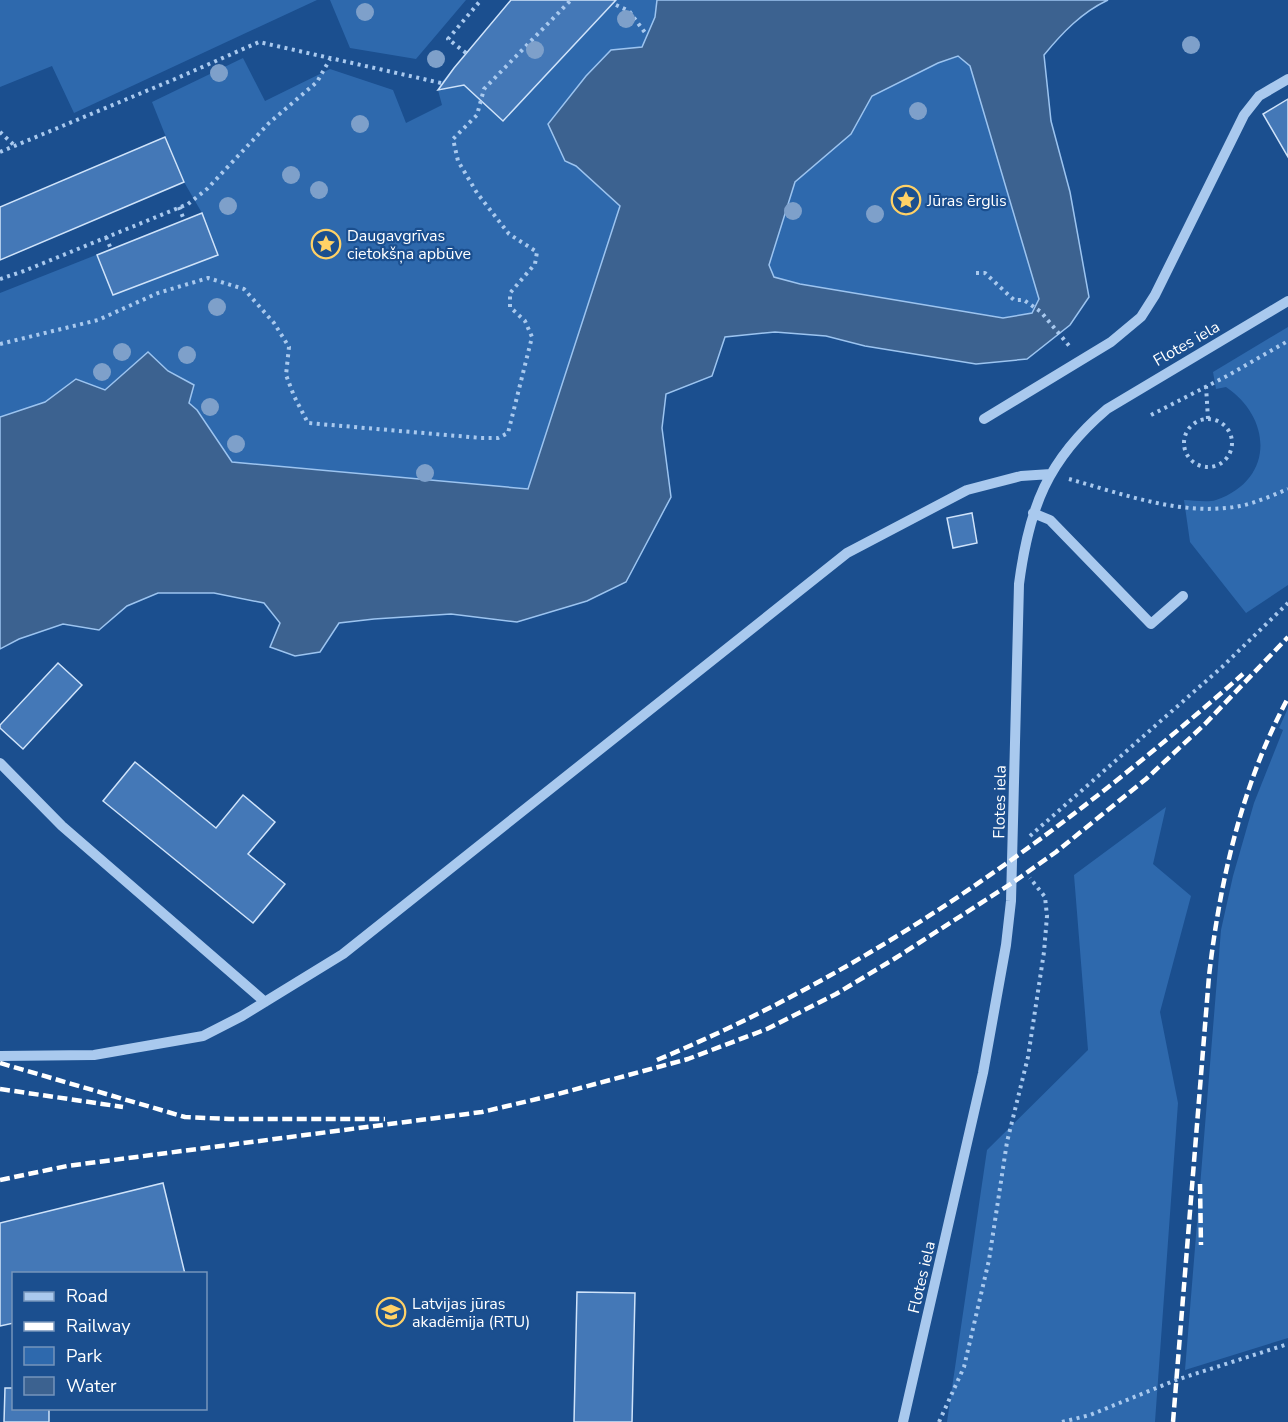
<svg xmlns="http://www.w3.org/2000/svg" width="1288" height="1422" font-family="'Nunito Sans',sans-serif">
<rect width="100%" height="100%" fill="#1b4f8f"/>
<!-- green -->
<path fill="#2e69ad" d="M0 0H317L74 113 52 66 0 87Z
M330 0H466L416 59 350 48Z
M511 0H657L655 17 642 47 565 161 576 166 620 206 528 489 232 462 197 410 189 402 194 385 168 371 148 352 105 390 0 443V293L202 213 184 182 152 102 243 58 265 101 330 69 393 90 406 123 442 105 438 90 441 83Z
M959 56 970 66 1039 299 1032 313 1003 318 800 284 774 277 769 265 795 182 851 134 872 96 938 63Z
M1288 327V585L1246 613 1190 542 1184 500C1193 500 1207 503 1216 500 1274 480 1273 419 1226 387L1216 389 1213 372Z
M1288 708V1338L1185 1370 1221 930 1233 876 1254 803 1283 730 1279 728Z
M1166 807 1153 864 1191 896 1160 1012 1178 1103 1155 1422H947L987 1150 1088 1050 1074 875Z"/>
<!-- water -->
<path fill="#3c6290" stroke="#9cc4f0" stroke-width="1.5" fill-rule="evenodd" d="M657 0H1108C1082 12 1062 33 1044 55L1051 121 1070 192 1089 297 1070 325 1027 359 976 364 865 346 826 336 775 332 725 337 712 376 666 394 662 428 671 497 626 582 587 601 517 622 451 614 374 619 339 623 320 652 295 656 270 647 280 623 264 603 214 593H158L127 606 99 630 63 624 19 639 0 649V417L45 402 76 379 105 390 148 352 168 371 194 385 189 403 197 410 232 462 528 489 620 206 576 166 565 161 548 124 586 76 611 50 642 47 655 17ZM958 56 970 66 1039 299 1032 313 1003 318 800 284 774 277 769 265 795 182 851 134 872 96 938 63Z"/>
<!-- building -->
<path fill="#4478b7" stroke="#cfe3fa" stroke-width="1.5" d="M511 0H616L503 121 464 85 438 90 454 68Z
M1288 99V157L1263 114Z
M165 137 184 182 0 260V207Z
M202 213 218 255 113 295 97 255Z
M972 513 977 543 953 548 947 518Z
M58 663 82 685 23 749 0 728V725Z
M135 762 216 828 243 795 275 822 248 854 285 884 253 923 103 801Z
M163 1183 185 1274H14V1323L0 1326V1223Z
M577 1292 635 1293 632 1422H574Z
M5 1388H14V1408H49V1422H4Z"/>
<g fill="none" stroke-linecap="round" stroke-linejoin="round">
<!-- path -->
<path stroke="#a9c9ee" stroke-width="4" stroke-dasharray="3 4.5" stroke-linecap="butt" d="M616 5 629 11 646 34
M466 53 448 39 481 0
M0 132 15 146
M0 152 175 79 259 42 441 83
M179 207 184 220
M106 237 111 249
M976 273H985L1014 300H1024L1041 312 1071 348
M0 279 24 271 188 204 207 189 269 123 317 82 330 59
M0 344 98 320 158 293 208 278 244 289 274 323 289 347 286 375 294 396 308 423 481 438H498L508 433 532 337 525 321 510 307V293L535 264 537 252 509 234 477 193 458 161 453 139 477 115 484 89 571 0
M1206 386 1208 419
M1151 415 1227 376 1288 341
M1184 443a24 24 0 1 1 48 0a24 24 0 1 1-48 0Z
M1069 479C1123 494 1183 517 1240 506 1256 503 1273 495 1288 489
M1030 836 1222 667 1288 603
M939 1422 964 1367 989 1260 1007 1142 1028 1057 1044 952 1047 916 1045 897 1030 878
M1062 1422 1090 1415 1176 1380 1288 1344"/>
<!-- minor -->
<path stroke="#a9c9ee" stroke-width="10" d="M984 419 1111 342 1141 317 1155 295 1244 115 1259 96 1288 79
M1033 513 1050 520 1151 624 1183 596
M0 763 62 826 265 1002
M0 1056 94 1055 203 1036 242 1016 343 954 847 553 967 490 1021 476 1051 474
M903 1422 983 1073 1006 945 1011 901 1019 584C1029 508 1047 460 1107 409L1288 301"/>
<!-- rail -->
<path stroke="#fff" stroke-width="4.5" stroke-dasharray="10 4.5" stroke-linecap="butt" d="M657 1060C879 967 1064 832 1243 674
M0 1063 185 1117 229 1119H385
M0 1089 123 1107
M0 1180 67 1166 482 1112 558 1094 688 1059 767 1029 836 994 894 959 1012 883 1056 852 1146 779 1205 724 1288 637
M1200 1184 1201 1245
M1173 1422 1209 976C1220 880 1242 784 1288 698"/>
</g>
<!-- trees -->
<g fill="#7ea0ca">
<circle cx="365" cy="12" r="9"/>
<circle cx="626" cy="19" r="9"/>
<circle cx="1191" cy="45" r="9"/>
<circle cx="535" cy="50" r="9"/>
<circle cx="436" cy="59" r="9"/>
<circle cx="219" cy="73" r="9"/>
<circle cx="918" cy="111" r="9"/>
<circle cx="360" cy="124" r="9"/>
<circle cx="291" cy="175" r="9"/>
<circle cx="319" cy="190" r="9"/>
<circle cx="228" cy="206" r="9"/>
<circle cx="793" cy="211" r="9"/>
<circle cx="875" cy="214" r="9"/>
<circle cx="217" cy="307" r="9"/>
<circle cx="122" cy="352" r="9"/>
<circle cx="187" cy="355" r="9"/>
<circle cx="102" cy="372" r="9"/>
<circle cx="210" cy="407" r="9"/>
<circle cx="236" cy="444" r="9"/>
<circle cx="425" cy="473" r="9"/>
</g>
<!-- icons -->
<defs>
<g id="sight-ring" transform="scale(1.5)"><circle r="9.5" fill="#1b4f8f" stroke="#ffd166" stroke-width="1.5"/><path d="M0-6L1.8-2.2L6-1.7L2.9 1.2L3.7 5.4L0 3.3L-3.7 5.4L-2.9 1.2L-6-1.7L-1.8-2.2Z" fill="#ffd166"/></g>
<g id="university-ring" transform="scale(1.5)"><circle r="9.5" fill="#1b4f8f" stroke="#ffd166" stroke-width="1.5"/><path d="M0-5L7-2L0 1L-7-2ZM-4 1L0 2.5L4 1V4Q0 6-4 4Z" fill="#ffd166"/></g>
</defs>
<g fill-rule="evenodd">
<use href="#sight-ring" x="906" y="200"/>
<use href="#sight-ring" x="326" y="244"/>
<use href="#university-ring" x="391" y="1312"/>
</g>
<g text-anchor="middle" stroke-width="4.5" stroke-linejoin="round" paint-order="stroke">
<!-- poi labels -->
<g font-size="16" fill="#fff" stroke="#1b4f8f" text-anchor="start">
<text x="927" y="206">Jūras ērglis</text>
<text x="347" y="241">Daugavgrīvas<tspan x="347" dy="18">cietokšņa apbūve</tspan></text>
<text x="412" y="1309">Latvijas jūras<tspan x="412" dy="18">akadēmija (RTU)</tspan></text>
</g>
<!-- street labels -->
<g font-size="16" fill="#fff" stroke="#1b4f8f">
<text transform="translate(1186 343) rotate(-30)" y="6">Flotes iela</text>
<text transform="translate(999 802) rotate(-89)" y="6">Flotes iela</text>
<text transform="translate(921 1277) rotate(-77)" y="6">Flotes iela</text>
</g>
</g>
<!-- legend -->
<rect x="12" y="1272" width="195" height="138" fill="#1b4f8f" stroke="#7695bc" stroke-width="1.5"/>
<rect x="24" y="1292" width="30" height="9" fill="#a9c9ee" stroke="#7695bc" stroke-width="1.5"/>
<text x="66" y="1302" font-size="18" fill="#ffffff">Road</text>
<rect x="24" y="1322" width="30" height="9" fill="#ffffff" stroke="#7695bc" stroke-width="1.5"/>
<text x="66" y="1332" font-size="18" fill="#ffffff">Railway</text>
<rect x="24" y="1347" width="30" height="18" fill="#2e69ad" stroke="#7695bc" stroke-width="1.5"/>
<text x="66" y="1362" font-size="18" fill="#ffffff">Park</text>
<rect x="24" y="1377" width="30" height="18" fill="#3c6290" stroke="#7695bc" stroke-width="1.5"/>
<text x="66" y="1392" font-size="18" fill="#ffffff">Water</text>
</svg>
